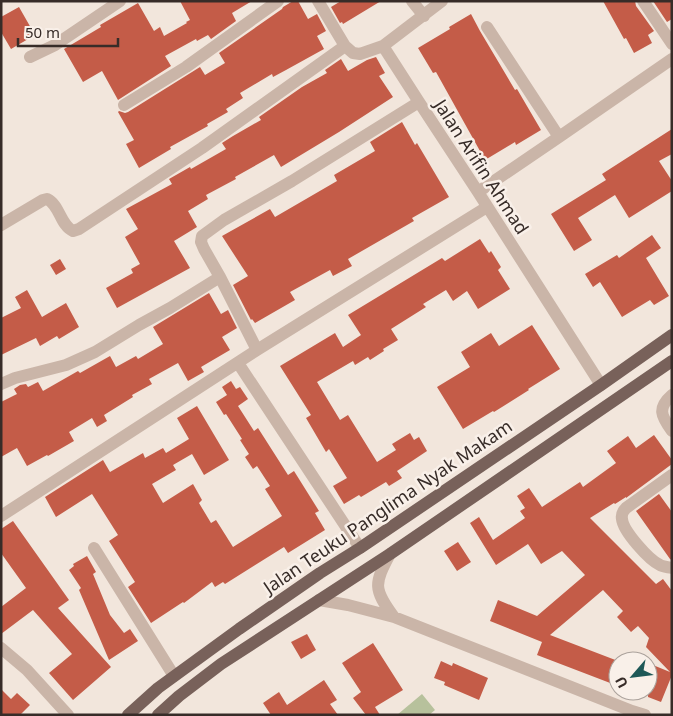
<svg xmlns="http://www.w3.org/2000/svg" width="673" height="716" font-family="'Noto Sans',sans-serif">
<rect width="100%" height="100%" fill="#f2e6dc"/>
<!-- park -->
<path fill="#b7c19c" d="M422 694 435 710 429 715H397Z"/>
<!-- building -->
<path fill="#c45c48" d="M180 1H252L232 13 236 21 211 39 208 35 197 41 196 39 165 56 171 66 118 100 102 71 83 82 64 49 101 27 100 25 138 3 154 31 160 27 164 36 187 23 186 22 190 20Z
M293 1H298L308 19 317 14 326 31 317 36 324 49 286 70 273 77 272 74 240 93 243 98 226 109 228 112 207 124 208 126 170 147 171 149 139 168 126 144 134 140 118 112 119 111 125 113 128 112 200 67 205 75 225 63 219 53 282 9 283 7Z
M341 1H381L343 24 342 22 340 23 331 7Z
M603 1H635L636 6 654 31 648 35 652 43 634 53 626 38 624 39Z
M653 1H672V19L667 22Z
M19 7 35 35 11 49 1 32V17Z
M471 14 480 31 515 90 517 89 541 130 516 145 515 142 485 160 436 72 433 73 418 48 450 29 449 27Z
M376 57 385 73 379 76 393 97 339 132 281 167 274 155 235 177 236 179 206 195 208 199 188 211 197 227 174 241 190 268 117 308 106 288 133 273 131 269 140 264 125 237 138 229 126 209 172 184 169 179 190 167 191 169 226 149 222 143 233 136 261 120 259 117 302 87 327 73 325 70 341 59 348 71 367 60Z
M402 122 415 145 417 143 449 197 412 218 414 221 348 259 352 266 333 276 330 270 290 292 295 300 255 323 252 319 251 320 233 285 248 276 222 236 270 209 275 217 337 181 334 175 375 151 370 142Z
M672 129V154L659 161 672 181V191L629 218 615 195 578 218 592 240 574 251 551 214 606 180 602 174Z
M652 235 661 248 646 258 669 296 654 305 650 300 622 317 600 282 593 287 585 274 617 255 619 258Z
M480 239 489 253 491 251 501 267 498 270 510 289 478 309 467 291 453 301 446 290 423 304 426 307 391 329 398 340 383 349 384 351 370 360 368 357 355 365 353 361 317 382 340 420 348 415 377 462 396 450 392 444 410 433 414 440 419 437 427 451 397 471 402 478 389 486 386 482 361 497 359 495 344 504 333 486 347 478 329 449 326 452 306 418 311 415 280 366 335 333 343 347 361 335 348 315 442 258 445 261Z
M60 259 66 269 56 275 50 265Z
M27 290 42 317 66 303 79 327 59 339 57 336 40 346 36 338 1 355V318L21 308 15 297Z
M209 293 221 314 228 310 237 328 222 337 230 350 201 367 204 372 188 381 178 363 149 379 152 384 132 395 133 397 104 415 107 421 97 427 92 418 69 432 74 441 48 456 47 455 27 466 17 448 1 457V402L17 394 14 389 20 385 26 384 28 387 38 382 43 391 78 371 80 373 110 356 116 367 136 356 138 359 163 344 153 327Z
M532 325 560 369 528 389 529 390 494 412 493 411 463 429 437 387 470 367 461 352 491 333 499 346Z
M231 381 236 389 240 387 248 399 238 406 254 431 258 428 288 475 294 471 319 511 315 513 325 530 288 553 284 547 225 584 223 582 215 587 212 582 184 603 183 602 151 623 128 587 135 582 109 541 118 535 92 494 56 517 45 497 103 460 110 472 143 453 145 458 163 448 166 453 189 439 177 418 197 406 229 460 204 475 192 454 173 465 176 470 152 484 163 503 193 484 202 500 199 503 211 523 216 520 233 547 282 516 265 489 270 486 257 466 253 469 245 457 249 454 240 440 242 439 226 414 224 415 216 402 227 395 222 387Z
M654 435 672 460V464L626 498V497L615 504 614 503 590 518 656 584 663 579 672 591V675L661 702 648 697V663L670 672 646 647 649 638 638 626 631 632 617 617 623 611 603 590 550 635 618 661V686L537 655 542 642 490 621 498 600 537 616 585 575 562 551 541 564 528 544 496 565 470 523 479 517 493 540 525 518 520 511 525 508 517 496 529 488 542 507 580 482 583 487 616 463 607 451 628 436 636 448Z
M659 494 672 512V560L670 559 636 511Z
M13 521 69 600 58 608 111 667 73 700 49 673 72 654 33 610 1 634V607L26 588 1 553V529Z
M458 542 471 562 457 571 444 551Z
M87 556 96 572 93 574 110 615 124 633 130 629 138 641 109 660 79 590 81 588 69 570 74 566 73 564Z
M307 634 316 650 301 659 291 642Z
M373 643 403 690 375 707 380 715H366L353 698 361 692 342 663Z
M441 661 452 666 453 663 488 678 479 700 444 685 445 682 434 678Z
M324 680 337 700 330 704 338 715H271L263 703 279 692 287 705Z
M1 689 11 699 17 693 30 705 20 715H1Z"/>
<g fill="none" stroke-linecap="round" stroke-linejoin="round">
<!-- minor -->
<path stroke="#cab5a8" stroke-width="12" d="M318 1 345 46 353 53 360 54 383 46 442 1
M412 1 424 16
M643 1 672 44
M487 27 559 137
M383 46 419 102 478 192 601 385
M30 57 55 45 120 1
M124 105 186 67 278 1
M478 192 559 137 672 59
M1 225 43 200 47 199C60 205 60 225 73 231L79 229 202 148 345 46
M257 350 220 277 204 249 201 242 202 236 224 220 292 181 419 102
M238 363 360 548
M1 384 15 378 66 365 95 352 139 325 170 308 220 277
M672 395C657 408 661 416 672 431
M672 475 626 508C623 511 621 514 622 519 623 531 649 560 660 565 663 567 668 567 672 568
M1 516 257 350 487 207
M94 548 174 676
M390 554C374 584 373 589 394 617
M319 600 348 605 394 617 632 711 630 715
M1 648 27 670 68 715
M632 711 645 715"/>
<!-- major -->
<path stroke="#78615a" stroke-width="12" d="M128 715 158 688 239 629 320 573 360 548 601 385 672 335
M158 715 179 696 221 664 390 554 672 361"/>
</g>
<g text-anchor="middle" stroke-width="5" stroke-linejoin="round" paint-order="stroke">
<!-- street labels -->
<g font-size="18" fill="#372c28" stroke="#f9f0e9">
<text transform="translate(481 167) rotate(57)" y="6">Jalan Arifin Ahmad</text>
<text transform="translate(388 507) rotate(-34)" y="6">Jalan Teuku Panglima Nyak Makam</text>
</g>
</g>
<!-- border -->
<rect width="673" height="716" fill="none" stroke="#372c28" stroke-width="5"/>
<!-- north arrow -->
<g transform="translate(633 676) rotate(242)"><circle r="24" fill="#f9f0e9" stroke="#aba29c"/>
<path d="M0-4L9 19L0 12L-9 19Z" fill="#1e5857"/>
<text y="-8" font-size="14" font-weight="bold" text-anchor="middle" fill="#372c28">U</text>
</g>
<!-- scale -->
<path d="M18 38v8h100v-8" fill="none" stroke="#372c28" stroke-width="2.5"/>
<text x="25" y="38" font-size="15" fill="#372c28" stroke="#f9f0e9" stroke-width="4" paint-order="stroke">50 m</text>
</svg>
